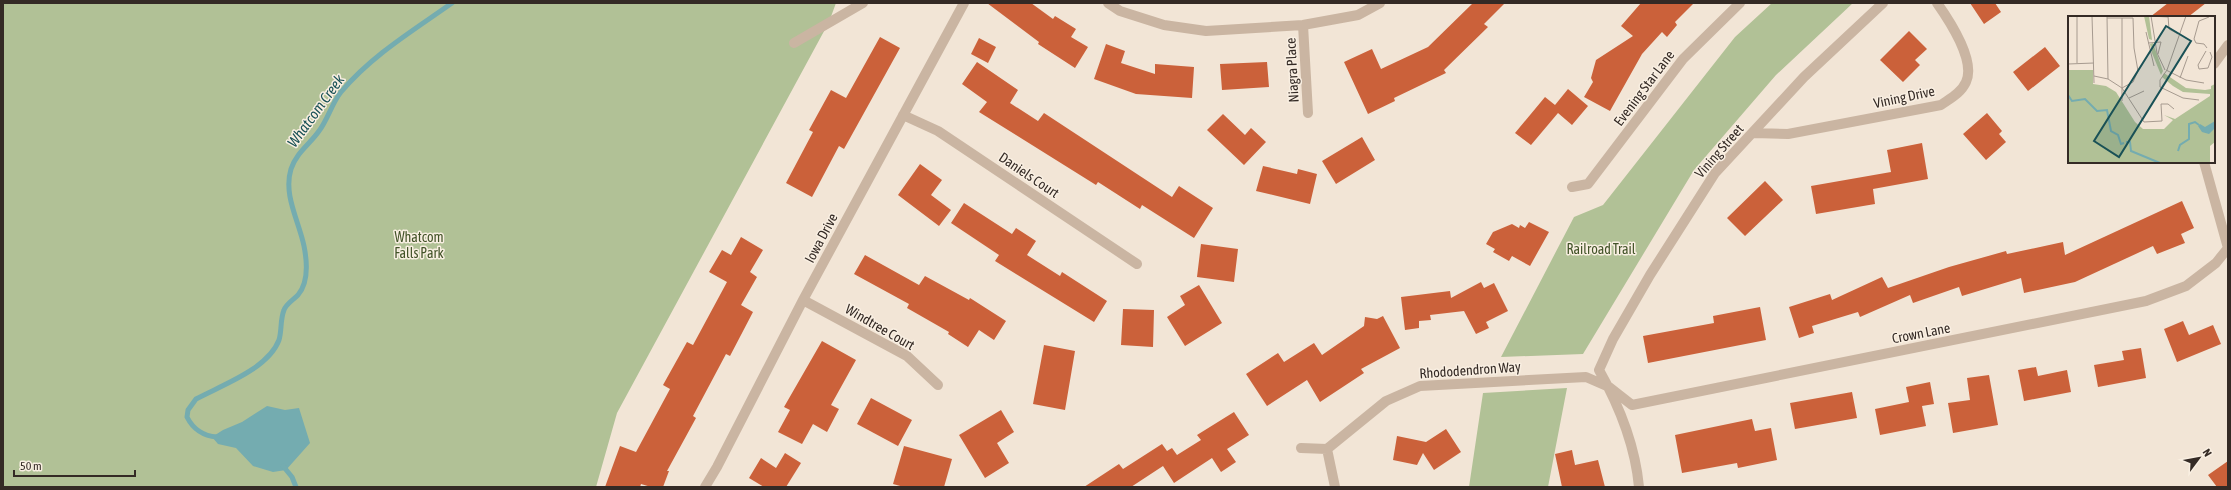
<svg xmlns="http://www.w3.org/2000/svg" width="2231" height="490" font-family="'Asap Condensed',sans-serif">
<rect width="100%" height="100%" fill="#f2e5d6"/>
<!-- green -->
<path fill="#b1c196" d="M3 3H836L829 22 617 413 596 487H3Z
M1772 3H1853L1776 75 1694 170 1583 354 1501 357 1574 217 1603 205 1735 37Z
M1567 388 1548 487H1469L1483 393Z"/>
<!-- water -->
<path fill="#74acb0" d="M267 406 285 410 299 408 310 443 286 470 273 472 253 466 236 448 218 444 212 437 223 430 242 422Z"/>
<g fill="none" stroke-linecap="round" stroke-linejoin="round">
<!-- stream -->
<path stroke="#74acb0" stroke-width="5" d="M217 437C204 436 193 429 187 417L188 410 196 399C222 385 268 369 279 340 282 330 280 320 284 310 286 304 293 300 298 295 309 282 307 261 304 246 299 221 283 195 291 169 296 153 310 144 319 131 328 119 332 103 341 92 372 55 414 30 452 3
M283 466 292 477 296 487"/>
</g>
<!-- building -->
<path fill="#cb613a" d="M987 3H1031L1053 19 1055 16 1076 29 1071 37 1088 47 1075 68 1038 44 1039 42Z
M1473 3H1505L1484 24 1488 27 1444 70 1446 73 1394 98 1395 101 1368 114 1344 62 1372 49 1381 69 1428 47Z
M1641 3H1694L1675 22 1677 25 1667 37 1662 32 1642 54 1610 111 1584 97 1593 82 1591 78 1596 60 1633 36 1621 26Z
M1970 3H1995L2001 12 1984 24Z
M2168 3H2206L2188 17H2150Z
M1909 31 1927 49 1915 60 1920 65 1903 82 1880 60Z
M880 37 900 48 844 149 839 146 812 197 786 183 813 132 809 130 831 90 846 98Z
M979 38 996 47 988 63 971 54Z
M1106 44 1125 51 1121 63 1155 74V64L1194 67 1192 98 1136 94 1094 79Z
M2045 47 2060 66 2028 91 2013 72Z
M977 62 1018 90 1010 103 1038 121 1044 113 1172 197 1179 186 1213 208 1194 238 1142 205 1140 209 1098 182 1096 185 979 112 987 102 962 84Z
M1267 62 1269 87 1222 90 1220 64Z
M1568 89 1588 106 1572 125 1558 113 1531 145 1515 133 1545 97 1555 105Z
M1987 113 2002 131 1999 134 2006 142 1986 160 1963 134Z
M1223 114 1245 135 1251 128 1266 142 1244 165 1207 130Z
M1362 137 1375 160 1336 184 1322 161Z
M1922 143 1928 179 1873 189 1875 204 1816 214 1811 186 1891 172 1887 150Z
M920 164 942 180 931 195 951 210 939 226 898 195Z
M1263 166 1297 174 1298 169 1317 174 1310 204 1256 191Z
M1765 181 1783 200 1745 236 1727 218Z
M2182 201 2194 228 2181 234 2185 243 2157 254 2153 246 2075 282 2024 293 2021 278 1962 296 1959 287 1913 303 1910 295 1860 317 1858 312 1812 326 1814 333 1799 338 1789 307 1830 294 1832 300 1882 277 1888 288 1949 267 2006 251 2007 254 2063 242 2065 255Z
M964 203 1012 234 1016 228 1036 241 1027 255 1060 276 1062 272 1107 301 1094 322 995 261 999 255 951 223Z
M1529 222 1549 232 1530 266 1512 256 1509 261 1493 252 1495 249 1486 244 1493 232 1512 224 1519 228 1520 225 1525 228Z
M741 237 763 250 750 272 757 277 741 305 753 312 730 356 726 354 693 416 696 418 667 471H669L663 487H651L641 484 640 487H605L620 446 636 452 670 389 663 385 687 342 693 345 727 282 709 272 722 250 731 255Z
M1201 244 1238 249 1234 282 1197 277Z
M865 255 919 285 925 276 969 300 970 298 1006 321 994 340 979 330 968 347 948 334 949 332 907 308 909 304 854 274Z
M1481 282 1484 288 1494 283 1508 311 1486 322 1489 328 1476 334 1464 311 1430 315 1431 320 1419 321V328L1405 330 1401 297 1450 291 1451 298Z
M1199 285 1222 323 1185 346 1167 317 1185 305 1180 296Z
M1760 307 1766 340 1648 363 1643 336 1714 323 1713 316Z
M1123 309 1154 310 1153 347 1121 345Z
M1383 316 1400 348 1361 369 1364 373 1320 402 1307 380 1267 406 1246 374 1278 353 1284 362 1314 343 1322 355 1364 326 1365 317 1377 319Z
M2183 321 2189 335 2213 325 2221 344 2177 362 2164 329Z
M822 341 856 360 831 405 839 409 827 432 813 424 802 444 778 432 790 410 784 407Z
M1044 345 1075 351 1065 410 1033 404Z
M2141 348 2146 378 2098 387 2094 365 2124 360 2122 351Z
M2036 367 2038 376 2067 370 2071 392 2024 401 2018 370Z
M1989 375 1998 425 1953 433 1948 403 1970 400 1967 378Z
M1930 382 1934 404 1922 406 1926 426 1880 435 1875 409 1909 402 1906 387Z
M1852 392 1857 418 1795 429 1790 403Z
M871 398 912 420 898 446 857 424Z
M1001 410 1014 432 997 443 1009 463 985 478 959 435Z
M1234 412 1249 435 1227 449 1236 462 1221 472 1212 458 1174 483 1163 466 1131 487H1084L1119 464 1123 469 1162 444 1167 451 1172 448 1177 455 1201 440 1197 435Z
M1752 419 1755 431 1771 428 1777 460 1738 468 1737 463 1682 473 1675 435Z
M1446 429 1461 452 1434 470 1423 453 1417 465 1393 460 1397 436 1426 442Z
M904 446 952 459 944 487H904L893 484Z
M1572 450 1575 465 1598 460 1605 487H1562L1555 454Z
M785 453 801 463 786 487H764L749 478 761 458 776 468Z
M2228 461V487H2217L2208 475Z"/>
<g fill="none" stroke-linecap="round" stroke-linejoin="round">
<!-- street -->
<path stroke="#cab5a2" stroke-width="10" d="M1108 3 1120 11 1164 25 1206 31 1303 25 1358 15 1380 3
M1303 25 1308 113
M794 43 863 3
M2214 64 2228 45
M903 115 938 131 1137 264
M1754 133 1788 134 1941 105C1951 98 1961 93 1966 82 1976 61 1949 20 1937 3
M2204 162 2228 248
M1572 187 1588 184 1683 59 1740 3
M803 300 907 356 938 385
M1301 448 1327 449
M705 487 717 467 803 300 964 3
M1335 487 1327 449 1386 401 1420 386 1586 377 1609 387 1632 405 2146 301 2186 286 2216 263 2228 248
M1639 487C1635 444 1620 407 1599 370L1613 339 1650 275 1715 173 1804 77 1883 3"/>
</g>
<g text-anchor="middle" stroke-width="3" stroke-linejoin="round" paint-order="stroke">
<!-- street labels -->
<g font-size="14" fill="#342a25" stroke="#f9efe2">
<text transform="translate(1292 70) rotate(-93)" y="5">Niagra Place</text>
<text transform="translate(1644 88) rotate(-53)" y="5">Evening Star Lane</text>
<text transform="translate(1904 97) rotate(-12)" y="5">Vining Drive</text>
<text transform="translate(1719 151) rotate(-49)" y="5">Vining Street</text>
<text transform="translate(1029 175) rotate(34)" y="5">Daniels Court</text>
<text transform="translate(821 238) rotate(-62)" y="5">Iowa Drive</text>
<text transform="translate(880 327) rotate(30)" y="5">Windtree Court</text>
<text transform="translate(1921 333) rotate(-11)" y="5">Crown Lane</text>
<text transform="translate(1470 370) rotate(-4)" y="5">Rhododendron Way</text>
</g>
<!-- park labels -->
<g font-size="14" fill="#425328" stroke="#f9efe2">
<text x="419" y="242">Whatcom<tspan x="419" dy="16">Falls Park</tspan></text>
<text x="1601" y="254">Railroad Trail</text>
</g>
<!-- water labels -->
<g font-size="15" font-style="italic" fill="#195156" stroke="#f9efe2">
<text transform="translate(316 111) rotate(-54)" y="5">Whatcom Creek</text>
</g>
</g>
<!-- overview -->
<g transform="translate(2068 16)">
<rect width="147" height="147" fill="#f2e5d6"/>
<path d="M76 0H81L84 24 81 23ZM85 27 95 55 93 59 84 37 82 28ZM0 54H25V68L38 70 48 76 67 106 75 113H96L105 104 96 99 107 103 142 80V78L115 76 105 70 94 61 96 57 118 72 137 74 143 73V70L147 68V126L142 130V147H0Z" fill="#b1c196"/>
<path d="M147 105 146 113 141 118 134 116 130 110 132 108 137 111Z" fill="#74acb0"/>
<path fill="none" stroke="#74acb0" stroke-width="2" d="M0 79 4 85 17 83 29 95 39 94 43 115 50 119 53 128 56 127M58 126H62L63 135 92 147M110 135 112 129 121 123V108L127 106 131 109"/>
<path fill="none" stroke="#a69a8f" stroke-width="1" d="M9 0V47M24 0 26 67M39 0 40 63M83 0 89 37 97 54M83 0 100 1M100 0 101 13 110 18M118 0 99 54 92 64V71L115 82 131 84M39 2H65L66 32 70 55 65 66 54 72M54 2V85M78 16 86 50M80 27 93 26 90 38M139 32 136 28 128 27 126 23 131 5 141 1M138 35 130 49 131 53 140 52 144 41 142 36M0 48 26 47M98 54 118 64 136 67M26 60 40 63 54 72 76 106 94 105 93 88H100L106 93M112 62 120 40M61 82 76 75"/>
<path fill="#195156" fill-opacity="0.15" stroke="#195156" stroke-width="2" d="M98 10 123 25 51 141 26 125Z"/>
<rect width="147" height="147" fill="none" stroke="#342a25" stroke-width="2"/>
</g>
<!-- border -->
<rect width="2231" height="490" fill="none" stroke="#342a25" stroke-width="8"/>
<!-- north arrow -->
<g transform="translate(2199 458) rotate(58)" stroke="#f9efe2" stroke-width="3" paint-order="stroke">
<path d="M0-3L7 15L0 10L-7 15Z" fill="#342a25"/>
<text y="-6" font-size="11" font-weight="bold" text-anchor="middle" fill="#342a25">N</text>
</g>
<!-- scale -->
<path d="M14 470v6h121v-6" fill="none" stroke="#342a25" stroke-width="2"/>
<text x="20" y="470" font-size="12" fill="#342a25" stroke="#f9efe2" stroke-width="3" paint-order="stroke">50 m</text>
</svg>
